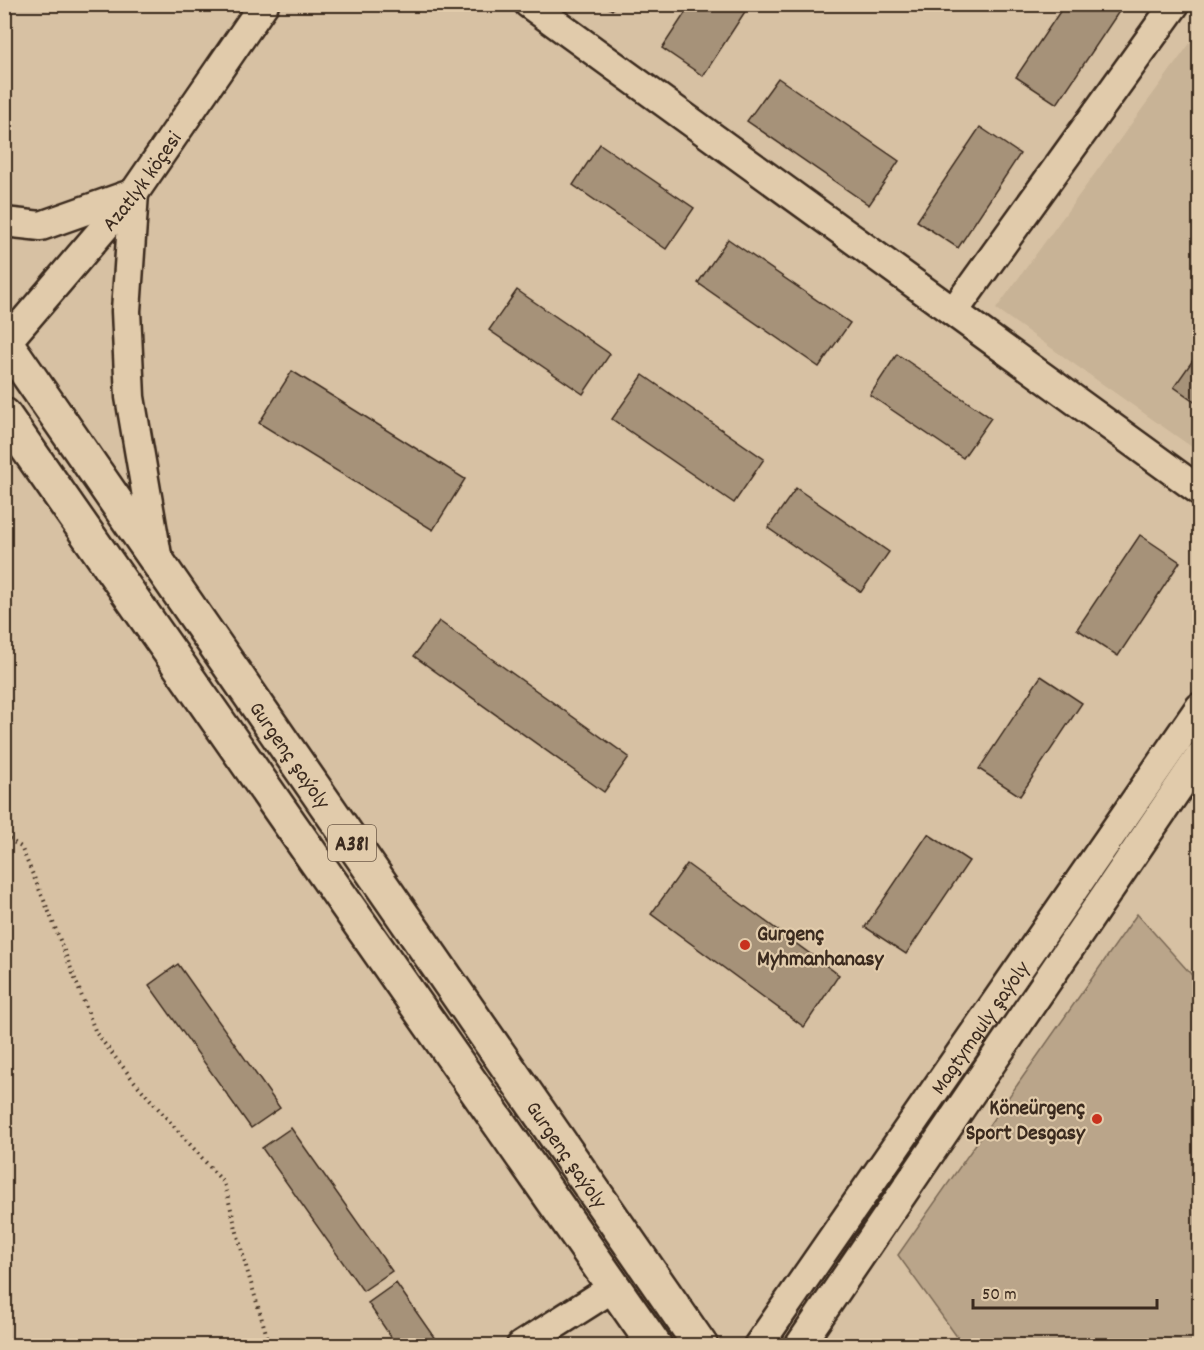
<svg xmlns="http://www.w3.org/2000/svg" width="1204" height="1350" font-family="Dekko,sans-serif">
<rect width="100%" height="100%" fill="#d7c1a3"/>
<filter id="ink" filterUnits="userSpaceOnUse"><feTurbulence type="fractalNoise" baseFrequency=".0167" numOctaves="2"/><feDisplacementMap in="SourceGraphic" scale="12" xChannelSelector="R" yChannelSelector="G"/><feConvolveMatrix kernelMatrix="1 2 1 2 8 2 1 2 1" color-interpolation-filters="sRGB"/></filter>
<g filter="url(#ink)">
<!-- built -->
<path fill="#c8b396" d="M1199 31V452L996 309Z"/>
<!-- green -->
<path fill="#baa58a" stroke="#7a6854" stroke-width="1.5" d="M1137 914 1199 983V1345H963L898 1255Z"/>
<!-- building -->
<path fill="#a69279" stroke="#3b2a1e" stroke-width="1.5" d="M603 4H616L612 10Z
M691 4H750L703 76 662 48Z
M1065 4H1111L1120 10 1057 104 1016 77Z
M778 78 899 161 869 205 747 121Z
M980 127 1020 154 958 248 917 221Z
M600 144 694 208 666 249 573 185Z
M728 239 850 323 819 367 698 283Z
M517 290 610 354 583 394 489 330Z
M1200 350V405L1174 387Z
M897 354 991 418 963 458 870 395Z
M292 371 465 479 433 530 259 423Z
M643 375 764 459 734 503 612 419Z
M796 488 889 552 861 592 768 528Z
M1140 535 1180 562 1118 656 1077 629Z
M439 621 629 757 604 792 414 656Z
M1041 676 1082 703 1020 796 979 769Z
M928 834 969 861 906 954 865 927Z
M687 864 839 975 804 1027 651 914Z
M178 964 280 1108 251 1128 149 985Z
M291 1128 392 1271 363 1291 262 1148Z
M396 1283 440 1346H397L368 1303Z"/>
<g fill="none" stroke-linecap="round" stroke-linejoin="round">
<!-- minor casing -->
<g stroke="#3b2a1e" stroke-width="33">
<g id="minor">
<path d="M529 4 1200 491"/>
<path d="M4 222 41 226 134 193 126 311 130 397 158 561"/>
<path d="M954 311 1175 4"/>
<path id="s1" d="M4 345 134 193 264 4"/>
<path d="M521 1346 614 1287"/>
<path id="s2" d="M758 1346 1200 707"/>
<path d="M799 1346 1200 756"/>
</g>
</g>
<!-- highway casing -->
<g stroke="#3b2a1e" stroke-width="38">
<g id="highway">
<path id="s3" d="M4 340 701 1346"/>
<path d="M4 415 655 1346"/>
</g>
</g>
<!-- path -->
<path stroke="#3b2a1e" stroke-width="4" stroke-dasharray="1.5 4.5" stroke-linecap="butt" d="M4 836 21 847 49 912 96 1033 134 1081 224 1183 247 1270 270 1346"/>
<!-- minor -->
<use href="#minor" stroke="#e1cbab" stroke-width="28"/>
<!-- highway -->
<use href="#highway" stroke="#e1cbab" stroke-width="33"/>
</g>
</g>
<!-- markers -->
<g fill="#c8321e" stroke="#e1cbab" stroke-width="2">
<circle cx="745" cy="945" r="6"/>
<circle cx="1097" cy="1119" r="6"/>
</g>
<g text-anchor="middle" stroke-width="4.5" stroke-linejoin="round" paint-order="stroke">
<!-- shield labels -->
<rect fill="#e1cbab" stroke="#6d5a48" stroke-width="1.5" x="328" y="825" width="48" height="36" rx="4.5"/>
<g font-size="21" font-weight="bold" fill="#3b2a1e">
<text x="352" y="850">A381</text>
</g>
<!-- street labels -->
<g font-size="22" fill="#3b2a1e" stroke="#e1cbab">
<text dy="8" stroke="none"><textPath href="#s1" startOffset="214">Azatlyk köçesi</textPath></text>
<text dy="8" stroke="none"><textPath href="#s3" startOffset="504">Gurgenç şaýoly</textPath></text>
<text dy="8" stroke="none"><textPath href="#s2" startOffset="388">Magtymguly şaýoly</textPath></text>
<text dy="8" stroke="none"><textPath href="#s3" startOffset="990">Gurgenç şaýoly</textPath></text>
</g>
<!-- poi labels -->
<g font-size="22" font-weight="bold" fill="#3b2a1e" stroke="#e1cbab" text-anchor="start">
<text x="757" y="940">Gurgenç<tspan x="757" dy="25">Myhmanhanasy</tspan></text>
<text x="1085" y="1114" text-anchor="end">Köneürgenç<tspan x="1085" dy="25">Sport Desgasy</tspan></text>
</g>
</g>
<!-- margin -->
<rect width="1204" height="1350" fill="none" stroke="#e1cbab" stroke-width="24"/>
<rect x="12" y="12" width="1180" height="1326" fill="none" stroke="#3b2a1e" stroke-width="2" filter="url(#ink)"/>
<!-- scale -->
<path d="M973 1299v9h184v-9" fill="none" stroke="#3b2a1e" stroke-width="3"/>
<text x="982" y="1299" font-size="18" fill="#3b2a1e" stroke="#e1cbab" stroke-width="4.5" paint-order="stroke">50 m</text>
</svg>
